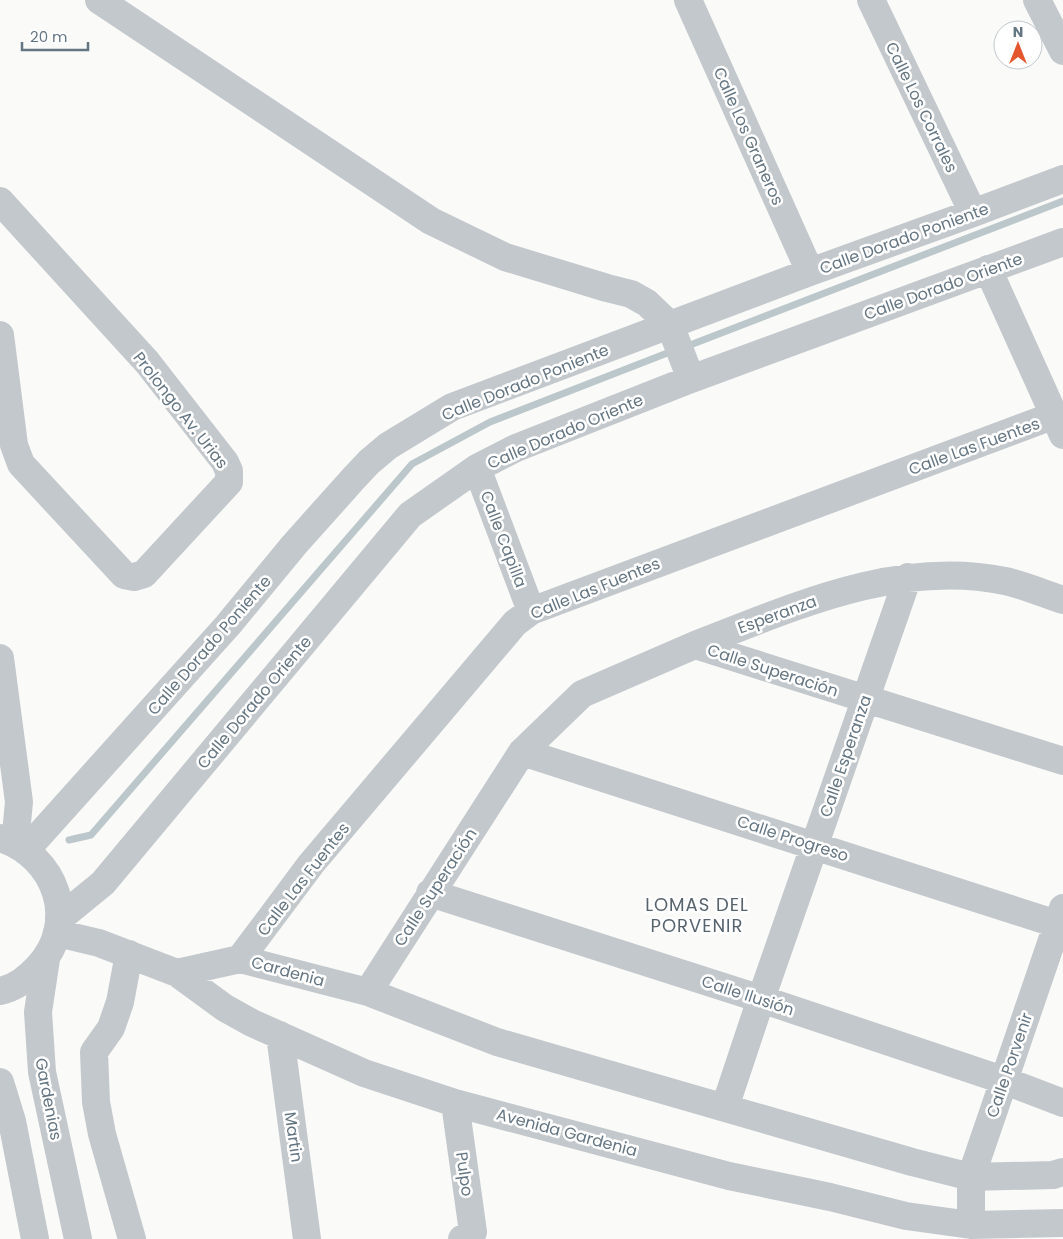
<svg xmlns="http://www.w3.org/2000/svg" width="1063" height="1239" font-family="Poppins,sans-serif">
<rect width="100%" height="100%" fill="#fafaf8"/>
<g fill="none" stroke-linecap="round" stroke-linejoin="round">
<!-- stream -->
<path stroke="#bbc7cb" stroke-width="7" d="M685 347 1063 201
M69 840 91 835 412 464 490 422 675 350"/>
<!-- minor -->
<path stroke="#c3c8cc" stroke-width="28" d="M99 0 431 221 505 257 607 288 631 294 647 303 670 325 691 379
M688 0 810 272
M871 0 973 213
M1037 0 1063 51
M0 201 147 362 225 462 229 471V482L144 574 134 577 124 575 21 464 14 445 0 335
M988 269 1063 435
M477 468 531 611
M695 645C794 607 897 559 1005 581 1024 585 1044 594 1063 600
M522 752 1063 926
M26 850 228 625 294 545 353 479 369 462 388 446 452 407 810 272 973 213 1063 179
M430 893 761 999 1003 1080 1063 1103
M59 919 103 883 410 515 477 468 516 448 691 379 1063 242
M57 933 99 943 177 973 225 1008 252 1023 364 1073 455 1103 729 1176 830 1197 906 1216 971 1225 1063 1223
M129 954 120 1002 111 1028 94 1052 96 1102 102 1134 132 1239
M240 959 311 864 515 623 531 611 1055 415
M177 973 240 959 368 992 497 1042 912 1162 971 1177 1053 1175 1063 1172
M368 992 522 752 582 694 695 645 1063 761
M280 1035 307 1239
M455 1103 473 1232 471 1237 462 1239
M725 1107 761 999 908 577
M971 1225V1177L1063 908"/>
<!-- tertiary -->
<path stroke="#c3c8cc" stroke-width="28" d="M0 658 19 802 15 843
M0 838C56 856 80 922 38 967 28 978 15 988 0 991
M46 959 38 1012 42 1072 78 1239
M0 1082 12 1121 35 1239"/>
</g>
<g text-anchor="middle" stroke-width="5" stroke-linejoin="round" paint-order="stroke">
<!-- street labels -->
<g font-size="16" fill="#657683" stroke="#fff">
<text transform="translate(922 107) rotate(64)" y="6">Calle Los Corrales</text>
<text transform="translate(749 136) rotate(66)" y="6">Calle Los Graneros</text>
<text transform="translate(904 238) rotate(-20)" y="6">Calle Dorado Poniente</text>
<text transform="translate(943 286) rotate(-20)" y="6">Calle Dorado Oriente</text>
<text transform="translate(525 382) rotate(-22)" y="6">Calle Dorado Poniente</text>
<text transform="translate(181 410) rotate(52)" y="6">Prolongo Av. Urias</text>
<text transform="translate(565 431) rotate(-23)" y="6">Calle Dorado Oriente</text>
<text transform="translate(974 446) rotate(-20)" y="6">Calle Las Fuentes</text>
<text transform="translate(504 539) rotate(69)" y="6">Calle Capilla</text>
<text transform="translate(595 588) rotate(-22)" y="6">Calle Las Fuentes</text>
<text transform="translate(777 614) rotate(-20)" y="6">Esperanza</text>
<text transform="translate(209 645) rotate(-49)" y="6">Calle Dorado Poniente</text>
<text transform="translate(773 670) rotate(18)" y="6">Calle Superación</text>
<text transform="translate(254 702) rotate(-50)" y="6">Calle Dorado Oriente</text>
<text transform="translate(845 756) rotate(-71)" y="6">Calle Esperanza</text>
<text transform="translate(793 838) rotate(18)" y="6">Calle Progreso</text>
<text transform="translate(303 879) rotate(-52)" y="6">Calle Las Fuentes</text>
<text transform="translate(435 887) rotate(-57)" y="6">Calle Superación</text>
<text transform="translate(288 971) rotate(15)" y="6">Cardenia</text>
<text transform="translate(748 995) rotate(18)" y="6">Calle Ilusión</text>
<text transform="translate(1009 1065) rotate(-71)" y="6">Calle Porvenir</text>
<text transform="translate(49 1099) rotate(79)" y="6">Gardenias</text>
<text transform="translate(567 1132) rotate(15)" y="6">Avenida Gardenia</text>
<text transform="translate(294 1137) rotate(82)" y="6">Martin</text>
<text transform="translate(465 1174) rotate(82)" y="6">Pulpo</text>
</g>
<!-- neighbourhood labels -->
<g font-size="18" letter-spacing="1" fill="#57646e" stroke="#fff">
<text x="697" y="911">LOMAS DEL<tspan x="697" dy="21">PORVENIR</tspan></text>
</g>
</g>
<!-- north arrow -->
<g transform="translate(1018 45)"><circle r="24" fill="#ffffff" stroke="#c1c8cd"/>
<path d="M0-4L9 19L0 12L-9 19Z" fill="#e4572e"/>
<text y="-8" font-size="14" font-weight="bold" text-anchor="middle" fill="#657683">N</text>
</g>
<!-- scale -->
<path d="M22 42v8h66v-8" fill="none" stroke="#657683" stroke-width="2.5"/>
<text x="30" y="42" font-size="15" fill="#657683" stroke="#ffffff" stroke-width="4" paint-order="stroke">20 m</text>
</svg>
